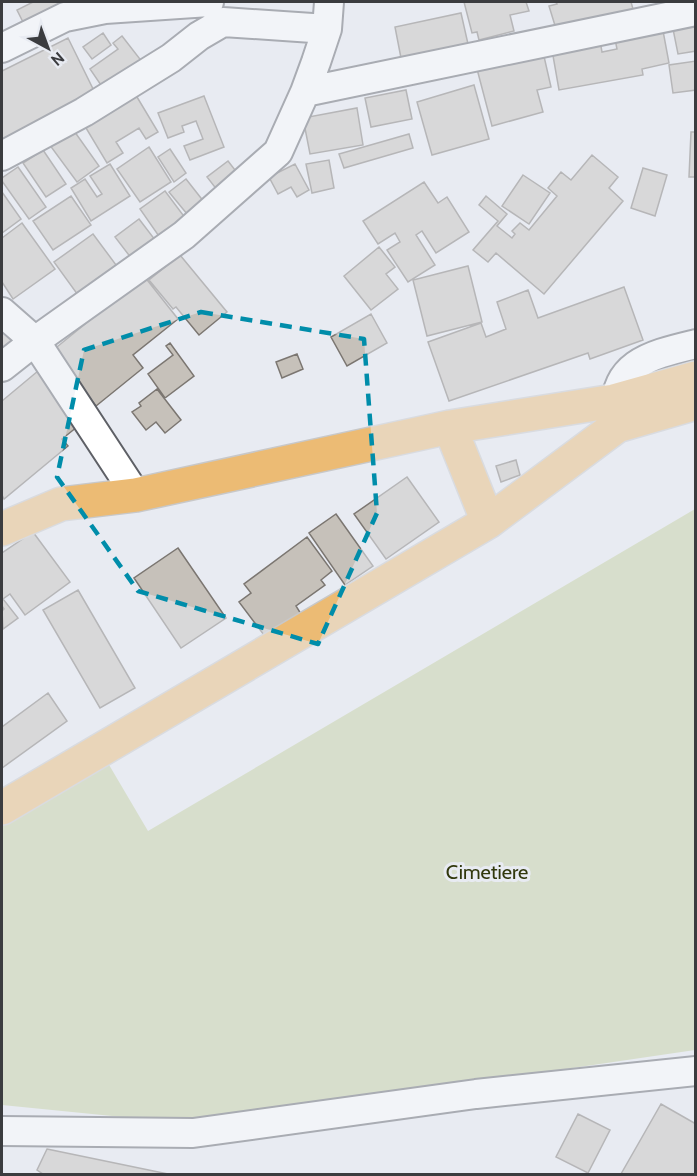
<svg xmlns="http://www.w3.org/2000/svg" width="697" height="1176" font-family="Cabin,sans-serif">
<rect width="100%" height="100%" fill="#e8ebf2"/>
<!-- green -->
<path fill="#c4cf9e" d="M695 509V1050L192 1124 2 1105V818L105 758 148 831Z"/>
<!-- building -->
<path fill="#c6c1ba" stroke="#7b7671" stroke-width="1.5" d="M33 2H68L24 24 17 10Z
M464 2H526L529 11 510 15 514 31 479 40 477 32 472 33Z
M556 2H631L633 9 557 32 549 6 557 4Z
M461 13 468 44 401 58 395 27Z
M661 20 669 63 642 69 643 75 559 90 552 50 600 41 602 52 617 49 613 29Z
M696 20V51L678 54 672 24Z
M103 33 111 45 92 59 83 47Z
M122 36 143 63 105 91 90 69 118 49 113 43Z
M68 38 97 97 2 144V71Z
M543 52 551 87 537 90 543 112 492 126 477 69Z
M696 61V90L673 93 669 65Z
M474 85 489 139 432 155 417 102Z
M406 90 412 119 371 127 365 98Z
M134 92 158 132 146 139 139 128 116 142 123 153 107 163 83 123Z
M204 96 224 147 190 160 184 146 203 139 196 121 182 126 184 132 168 138 158 113Z
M357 108 363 145 310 154 303 118Z
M72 128 99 166 77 182 49 144Z
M691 132H696V177H689Z
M409 134 413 148 344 168 339 154Z
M149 147 171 182 140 202 117 169Z
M170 149 186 173 174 182 158 157Z
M43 150 66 184 46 197 23 163Z
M592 155 618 177 609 188 623 201 544 294 496 253 488 262 473 250 498 221 479 205 486 196 507 214 497 226 512 238 515 234 512 231 520 223 529 230 557 196 548 188 561 172 571 180Z
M329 160 334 188 312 193 306 164Z
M228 161 242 179 221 195 207 177Z
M110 164 130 196 91 221 71 188 85 179 97 197 102 194 90 176Z
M295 164 309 190 297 197 291 187 278 194 269 177Z
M18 167 46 207 29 219 2 181V178Z
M643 168 667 175 655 216 631 208Z
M523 175 550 193 529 224 502 206Z
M186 179 208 207 192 220 169 192Z
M424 182 438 203 447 197 469 232 436 253 422 231 416 235 435 265 408 282 387 250 400 242 395 233 378 244 363 221Z
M165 191 189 223 163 242 140 209Z
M2 192 21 219 2 233Z
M71 196 91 225 53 250 33 221Z
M139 219 159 245 135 263 115 237Z
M22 223 55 269 13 299 2 282V238Z
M93 234 122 273 83 302 54 262Z
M379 247 395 267 386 274 398 289 371 310 344 276Z
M180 255 227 312 199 335 176 307 173 309 149 280Z
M468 266 482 322 427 336 413 280Z
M144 276 178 319 133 355 143 368 96 406 52 351Z
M624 287 643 340 590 359 588 353 449 401 428 342 481 323 486 337 506 329 497 302 528 290 538 318Z
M371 314 387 343 347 366 331 337Z
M2 325 17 338 2 353Z
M170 343 194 376 165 398 148 374 173 355 166 346Z
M297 354 303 369 282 378 276 362Z
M38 371 82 423 62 439 68 446 4 499 2 495V401Z
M157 389 181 420 165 433 156 422 146 430 132 412 141 406 139 403Z
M516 460 520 475 501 482 496 466Z
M407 477 439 522 386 559 354 514Z
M336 514 373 566 345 585 309 533Z
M33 532 70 582 25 615 10 594 3 599 18 618 3 629 2 611 4 609 2 606V553Z
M307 537 332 571 321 580 325 585 296 606 301 614 267 639 239 602 251 593 244 584Z
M178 548 226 618 181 648 134 578Z
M78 590 135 688 100 708 43 610Z
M48 693 67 721 2 768V727Z
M661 1104 696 1124V1174H621Z
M578 1114 610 1130 588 1173 556 1157Z
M47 1149 168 1174H43L37 1170Z"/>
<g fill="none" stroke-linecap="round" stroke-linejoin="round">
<!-- minor casing -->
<g stroke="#5e6066" stroke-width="32">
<path id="minor" d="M2 48 65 17 105 9 209 2
M305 92 696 11
M2 156 84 112 171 58 199 36 223 22 327 29
M2 312 35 341 136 495
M2 367 35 341 184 235 278 152 305 92 316 62 327 29 329 2
M616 418C611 363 651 355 696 344
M2 1131 193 1133 476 1094 696 1071"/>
</g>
<!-- major casing -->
<g stroke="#c8c8c9" stroke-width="36">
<path id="major" d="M450 427 488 522
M2 529 61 504 136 495 450 427 614 401 696 378
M2 808 488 522 617 426 696 403"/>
</g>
<!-- minor -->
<use href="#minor" stroke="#fff" stroke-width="28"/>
<!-- major -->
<use href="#major" stroke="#ecbb74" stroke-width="33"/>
</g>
<!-- marked area -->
<path d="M0 0H697V1176H0ZM201 312 364 339 377 513 318 644 138 591 57 477 84 350Z" fill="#e8ebf2" fill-opacity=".55" fill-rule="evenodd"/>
<path fill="none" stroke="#008daa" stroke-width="4.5" stroke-dasharray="12 8" stroke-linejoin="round" d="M201 312 364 339 377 513 318 644 138 591 57 477 84 350Z"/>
<g text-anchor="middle" stroke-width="6" stroke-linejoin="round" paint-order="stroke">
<!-- park labels -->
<g font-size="20" fill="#31380d" stroke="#e8ebf2">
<text x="487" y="879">Cimetiere</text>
</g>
</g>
<!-- border -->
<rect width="697" height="1176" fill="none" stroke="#3b3c3f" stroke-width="6"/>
<!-- north arrow -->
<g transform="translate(48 48) rotate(139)" stroke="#e8ebf2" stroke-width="4.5" paint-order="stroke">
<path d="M0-4.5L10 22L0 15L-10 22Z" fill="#3b3c3f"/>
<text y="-9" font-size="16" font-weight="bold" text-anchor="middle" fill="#3b3c3f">N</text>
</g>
</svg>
